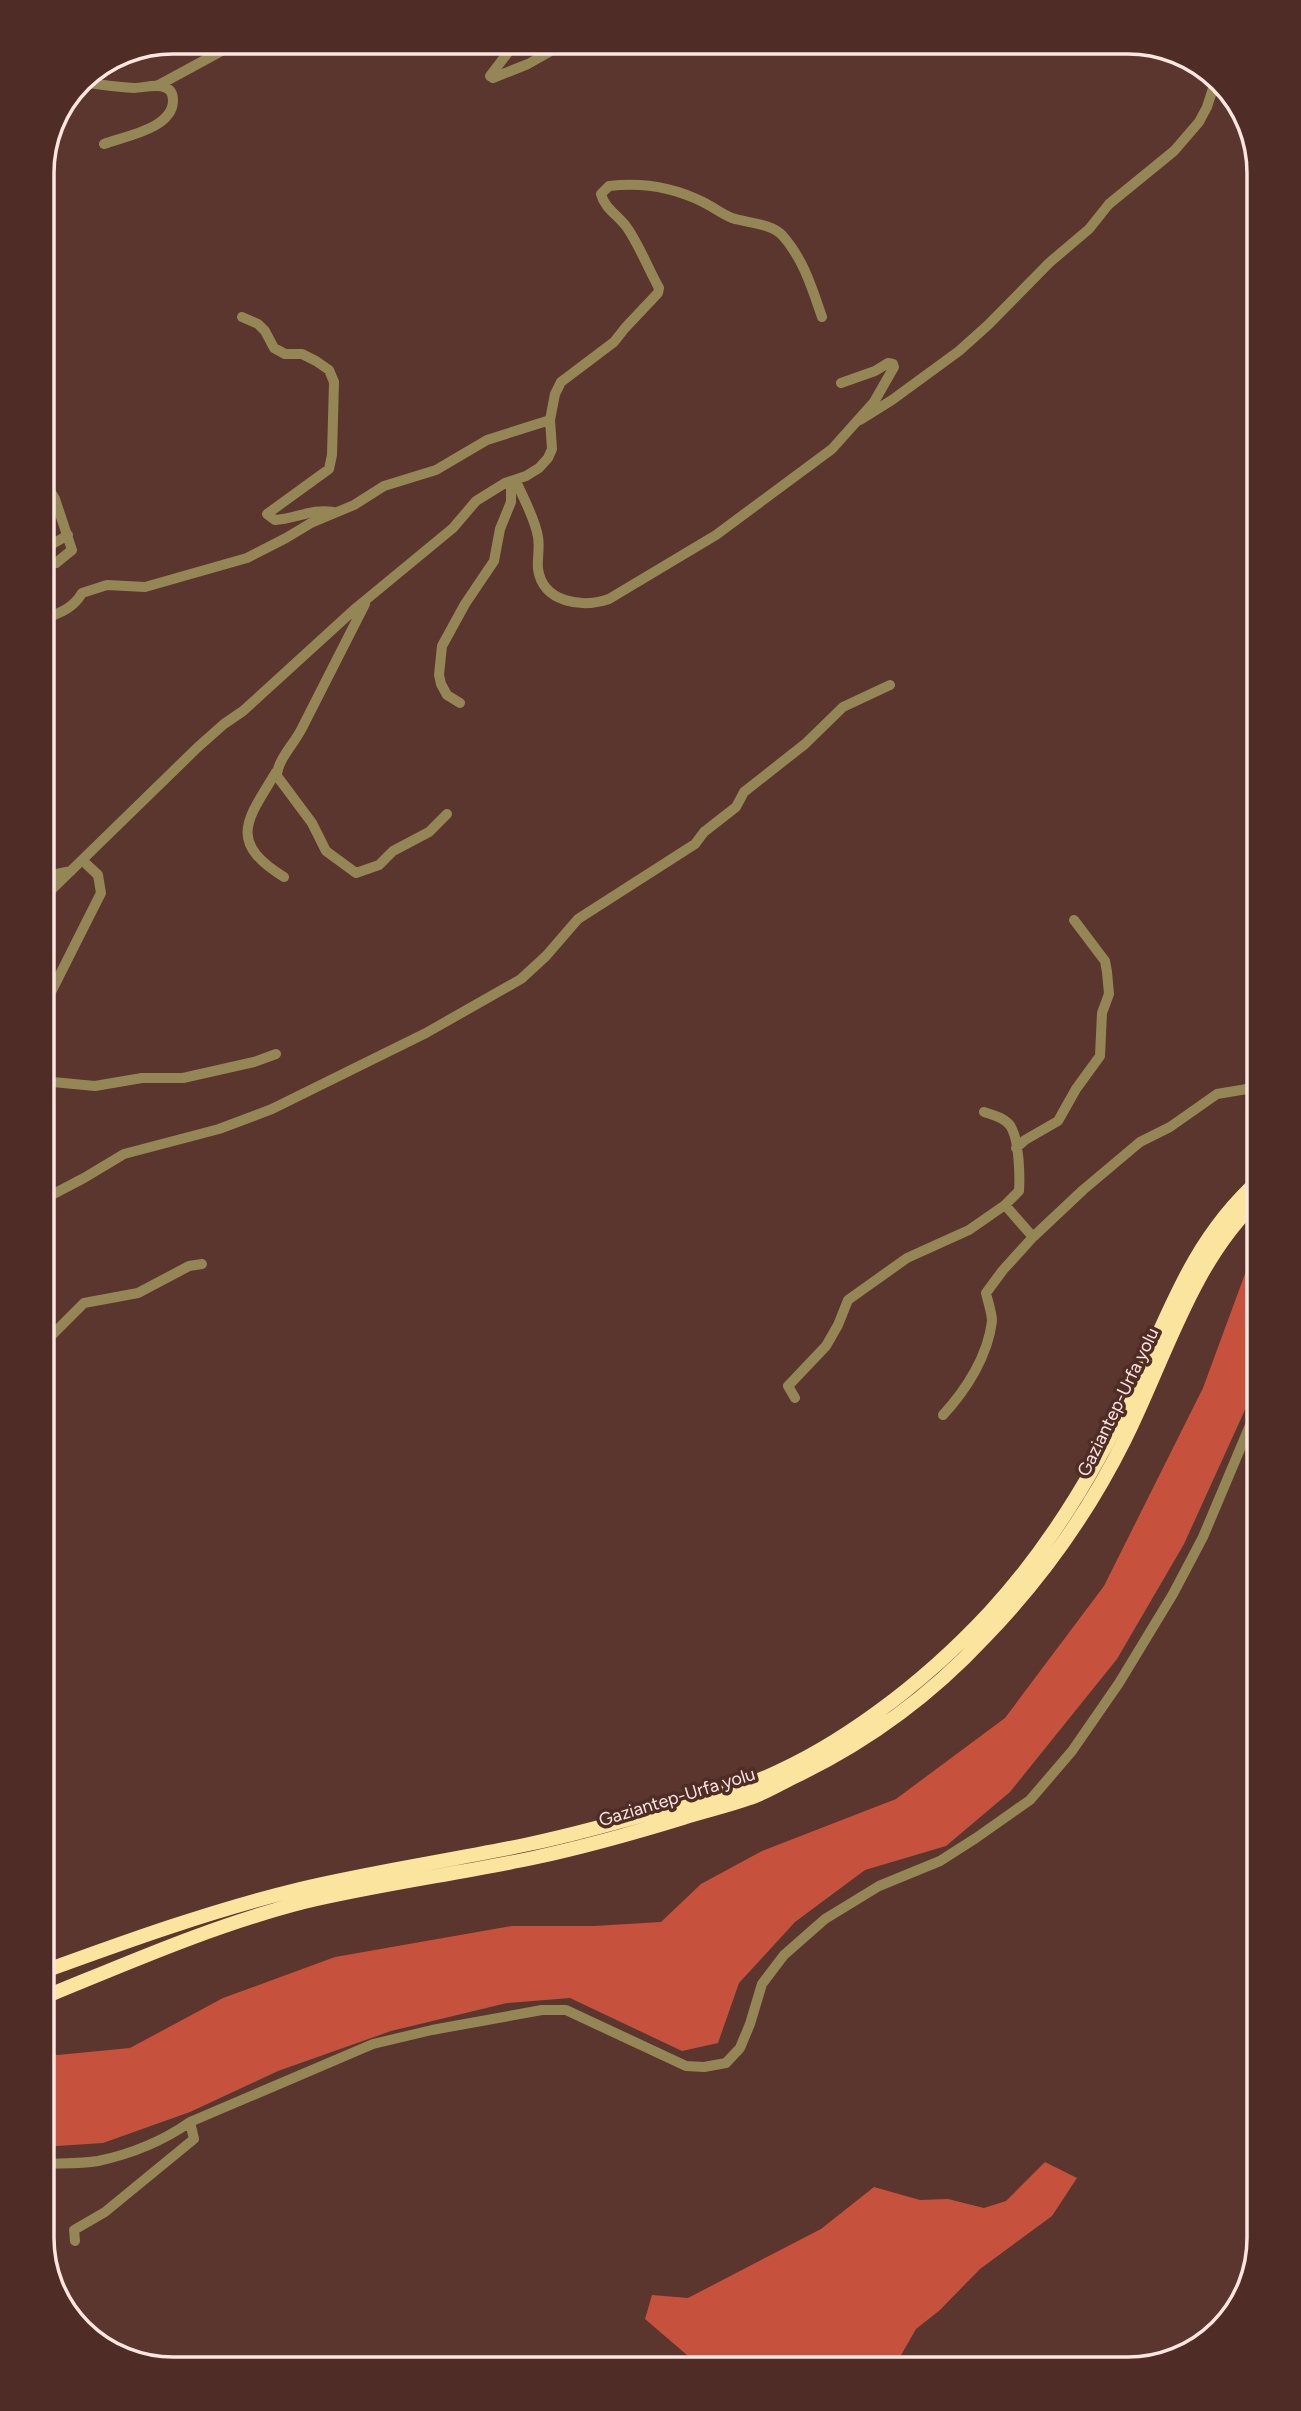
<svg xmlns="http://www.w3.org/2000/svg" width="1301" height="2411" font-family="Figtree,sans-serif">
<rect width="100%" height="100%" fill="#5a362f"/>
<!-- forest -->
<path fill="#c6523d" d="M1259 1236V1379L1184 1544 1117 1659 1010 1792 946 1846 865 1870 795 1922 739 1983 718 2043 682 2051 570 1998 507 2003 391 2031 278 2071 190 2112 103 2143 42 2147V2052L58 2055 130 2048 223 1998 335 1957 512 1926H594L661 1922 701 1884 762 1851 896 1799 1005 1718 1104 1586 1203 1388Z
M1045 2162 1077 2178 1052 2216 980 2269 940 2310 916 2329 893 2369H701L694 2361 645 2319 652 2295 688 2298 821 2229 874 2187 920 2200 948 2199 984 2208 1006 2201Z"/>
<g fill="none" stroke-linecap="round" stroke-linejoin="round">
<!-- minor -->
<path stroke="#958656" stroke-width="10" d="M516 42 490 76 493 78 528 64 567 42
M80 82C98 84 116 87 134 88 144 88 157 83 166 88 172 90 173 96 173 101 172 129 125 136 104 144
M157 86 238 42
M242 317 258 324 265 331 274 348 285 354H302L316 361 329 370 334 382 332 455 329 469 267 514 275 520C294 519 314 508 333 512
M860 420 892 400 959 351 988 325 1049 263 1089 229 1109 204 1174 151 1199 122 1207 107 1215 82
M516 481C523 498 535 518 538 537 540 547 537 559 538 569 543 603 582 608 609 599L716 535 832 449 874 402 894 367 893 364 888 363 875 371 841 383
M42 550 68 535
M42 566 56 563 72 550 55 499 42 478
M365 604C344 645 323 686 302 728 295 743 277 760 277 776L312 823 326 851 356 873 379 865 393 851 429 832 447 814
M42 620C59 613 73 609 82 593L107 585 145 587 247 558 286 538 311 523 354 505 384 486 436 470 487 440 550 420
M460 703 447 695 441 684 439 675 442 646 465 604 494 561 500 529 511 502V482
M276 772C248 819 226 841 284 877
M42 877 71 871
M42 899 198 747 224 724 243 711 356 608 453 528 476 501 505 483 526 476 539 468 548 458 552 449 550 420 555 394 561 382 614 342 625 328 658 293 659 288C648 268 640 247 628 229 620 216 605 210 601 194L609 186C642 182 673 187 703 202 713 207 722 214 732 218 747 223 770 223 782 235 803 258 812 288 822 317
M42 1010 101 893 98 875 82 860
M42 1081 95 1086 142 1078H183L254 1062 276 1054
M1016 1148 1025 1140 1058 1121 1076 1089 1100 1056 1102 1013 1109 994 1107 972 1105 961 1074 920
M42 1200 84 1178 124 1154 219 1129 272 1109 426 1033 521 979 546 956 578 919 695 844 704 832 736 807 744 792 805 744 843 707 890 685
M1005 1205 1033 1237 1083 1190 1140 1142 1170 1127 1217 1094 1259 1087
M42 1345 84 1303 138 1293 189 1266 202 1264
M795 1398 788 1386 826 1346 838 1325 848 1300 907 1258 969 1230 1005 1205 1019 1191C1020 1176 1019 1142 1012 1129 1008 1119 994 1115 984 1112
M943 1415C966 1390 988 1356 992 1321 992 1313 988 1302 986 1293L1003 1270 1033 1237
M42 2164C60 2163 80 2164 98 2161 131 2154 163 2141 190 2122L373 2044 432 2030 542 2010H566L686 2066 704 2067 726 2063 740 2048 750 2024 762 1984 784 1955 825 1919 879 1886 940 1861 976 1838 1030 1800 1072 1751 1119 1683 1173 1594 1203 1537 1259 1404
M75 2241 74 2230 105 2212 194 2139 190 2122"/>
<!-- highway -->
<path stroke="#fbe49e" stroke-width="14" d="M42 1972C127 1941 213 1910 300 1889 376 1871 453 1860 529 1844 582 1833 634 1818 686 1803 706 1797 726 1792 746 1785 836 1752 926 1681 990 1612 1050 1547 1096 1470 1133 1391 1169 1313 1193 1239 1259 1180
M42 1998C128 1963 214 1925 304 1902 380 1884 457 1874 533 1858 584 1847 634 1833 683 1818 705 1811 728 1806 750 1798 765 1793 778 1785 792 1778 864 1744 931 1695 985 1637 1041 1579 1088 1513 1124 1441 1164 1362 1192 1260 1259 1199"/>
</g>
<g text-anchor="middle" stroke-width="7" stroke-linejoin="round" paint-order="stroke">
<!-- street labels -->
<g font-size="18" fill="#fde5e0" stroke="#4f2c25">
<text transform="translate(1118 1402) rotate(-64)" y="6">Gaziantep-Urfa yolu</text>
<text transform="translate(677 1797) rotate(-17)" y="6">Gaziantep-Urfa yolu</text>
</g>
</g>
<!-- crop -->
<path d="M0 0H1301V2411H0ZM173 54H1128A119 119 0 0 1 1247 173V2238A119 119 0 0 1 1128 2357H173A119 119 0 0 1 54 2238V173A119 119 0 0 1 173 54Z" fill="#4f2c25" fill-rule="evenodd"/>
<path fill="none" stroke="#fde5e0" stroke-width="3.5" d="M173 54H1128A119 119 0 0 1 1247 173V2238A119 119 0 0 1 1128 2357H173A119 119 0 0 1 54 2238V173A119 119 0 0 1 173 54Z"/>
</svg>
